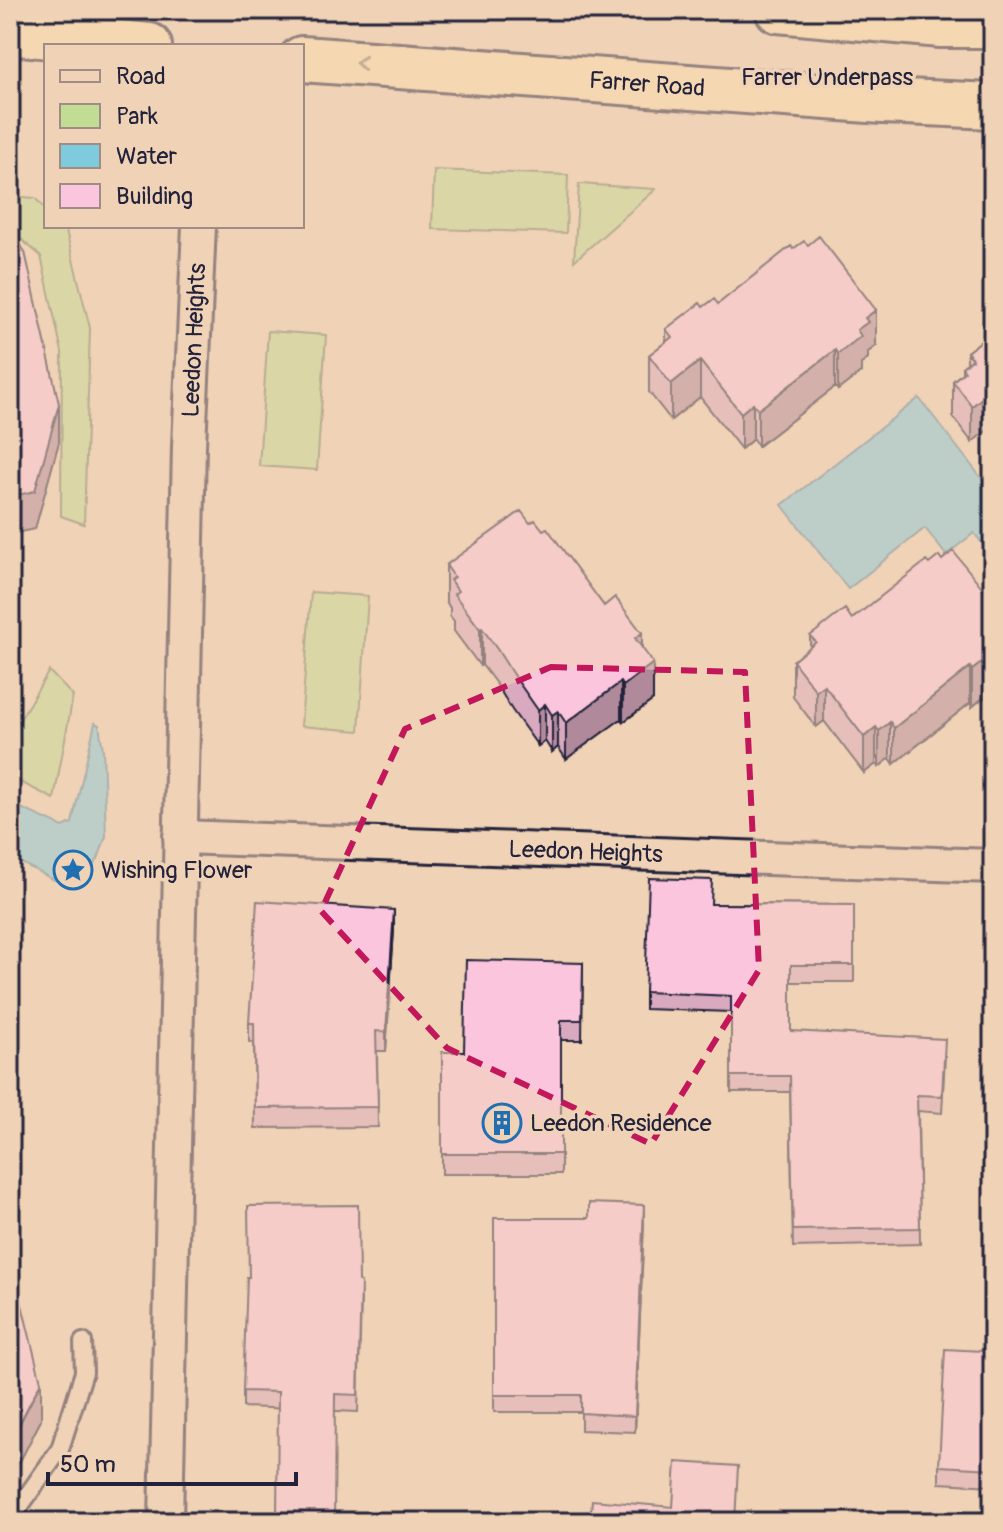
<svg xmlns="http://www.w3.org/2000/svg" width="1003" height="1532" font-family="Pangolin,sans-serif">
<rect width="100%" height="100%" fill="#f0d2b6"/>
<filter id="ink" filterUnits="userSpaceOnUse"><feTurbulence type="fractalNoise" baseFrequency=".0125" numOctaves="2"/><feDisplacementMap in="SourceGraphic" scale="16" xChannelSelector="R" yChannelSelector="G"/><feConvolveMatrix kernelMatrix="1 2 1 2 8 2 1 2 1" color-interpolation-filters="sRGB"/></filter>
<g filter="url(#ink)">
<!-- green -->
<path fill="#c1dc93" stroke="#727f67" stroke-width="2" d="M434 170 568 175 566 233 432 229Z
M579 184 656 189 574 261Z
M10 196 35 198 46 210V226H61L66 231 90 328 84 524 61 516 62 352 41 256 10 230Z
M268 331 326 335 317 470 259 466Z
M311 592 368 596 359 731 301 726Z
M49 671 73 696 54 799 10 777V736Z"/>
<!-- water -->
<path fill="#7ecbdd" stroke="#59879c" stroke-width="2" d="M919 398 993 493V557L974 533 946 555 925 528 848 589 782 505Z
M95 723 99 725 103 750 106 836 98 859 84 878 71 883 54 880 10 857V803L63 827 72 823Z"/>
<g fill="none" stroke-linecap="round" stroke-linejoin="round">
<!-- service casing -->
<g stroke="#22223b" stroke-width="22">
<path id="service" d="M10 1515 15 1513 60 1449 84 1372 83 1342"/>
</g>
<!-- minor casing -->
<g stroke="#22223b" stroke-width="38">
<g id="minor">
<path id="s1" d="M180 837 993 866"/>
<path id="s2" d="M166 1522 189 446 199 226"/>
</g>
</g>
<!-- trunk casing -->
<g stroke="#22223b" stroke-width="50">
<g id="trunk">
<path d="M778 10 941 25H993"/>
<path d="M10 32 149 46"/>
<path id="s3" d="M302 59 883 101 993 106"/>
</g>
</g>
<!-- service -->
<use href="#service" stroke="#f0d2b6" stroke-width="16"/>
<!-- minor -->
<use href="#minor" stroke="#f0d2b6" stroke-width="32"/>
<!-- trunk -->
<use href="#trunk" stroke="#faddab" stroke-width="44"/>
</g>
<!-- wall -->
<path fill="#d9a9bf" stroke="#22223b" stroke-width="2" d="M718 304 876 346 868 352V359L861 364V372L838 390 835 387 758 446 753 439 741 449 700 397 671 420 649 392V355L666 342V329L703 307Z
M993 332 972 442 953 417V381L962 373V367L967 363V352Z
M530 523 642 648 653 700 623 722 621 719 566 759 558 747 552 752 545 741 538 746 512 710 497 685 482 665 480 666 454 631V621L450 616V608L446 601V565Z
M942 560 993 601V698L988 702 984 697 972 707 970 703 894 764 890 758 879 767 876 764 864 773 824 721 816 727 793 697V661L810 647V636L852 619 929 564Z
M712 904 854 905V982H791V1031L945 1056 942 1113 918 1111 920 1244 793 1247 790 1092H731V1012L645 1009V992Z
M394 929 386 1051H377L378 1127 255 1128 254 1043 249 1042V1023Z
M583 963 582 1040H561V1174H442V1052H464Z
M494 1218 644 1222 635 1432 581 1430V1412H494Z
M10 1256 41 1420 10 1479Z
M993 1256V1486L939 1483V1466L982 1351Z
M359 1281 361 1298 358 1412 243 1407V1391Z"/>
<!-- shaded-wall -->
<path fill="#b08a9b" stroke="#22223b" stroke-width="2" d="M876 310V346L868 352V359L861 364V372L838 390V354L857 330 865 318Z
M835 350V387L758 446V410Z
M700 361V397L671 420V384Z
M993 389V426L972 442V406Z
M753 403V439L741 449V413Z
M59 404V442L35 529 10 534V497Z
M482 628V665L480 666V629Z
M642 633V669L635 638Z
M984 661V697L972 707V670Z
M993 662V698L988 702V666Z
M653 663V700L623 722V686Z
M970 667V703L894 764V728Z
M621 682V719L566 759V723Z
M824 685V721L816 727V691Z
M545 704V741L538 746V710Z
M558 711V747L552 752V715Z
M890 722V758L879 767V731Z
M876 727V764L864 773V737Z
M394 910V929L386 1051V1032Z
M644 1205V1222L635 1432V1416Z
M41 1382V1420L11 1479V1441Z"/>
<!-- building -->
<path fill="#fcc5de" stroke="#22223b" stroke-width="2" d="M10 230 25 252 59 404 35 491 10 497Z
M819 236 876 310 865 318 868 322 857 330 861 336 838 354 835 350 758 410 753 403 741 413 700 361 671 384 649 355 672 337 666 329 700 303 703 307 714 299 718 304 791 246 793 249 804 241 808 245Z
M993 332V389L972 406 953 381 965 371 962 367 973 359 967 352Z
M521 511 530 523 535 520 543 530 547 528 604 606 615 597 642 633 635 638 653 663 623 686 621 682 566 723 558 711 552 715 545 704 538 710 512 673 497 649 482 628 480 629 454 594 458 591 450 580 454 577 446 565Z
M953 551 993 601V662L988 666 984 661 972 670 970 667 894 728 890 722 879 731 876 727 864 737 824 685 816 691 793 661 816 642 810 636 845 609 852 619 926 561 929 564 939 556 942 560Z
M649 878 712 880 711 904 854 905V965H791V1031L945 1039 942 1096 917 1095 920 1228 793 1230 790 1076H731V996L645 992Z
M257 901 394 910 386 1032 376 1031 378 1107 255 1108 254 1023H249Z
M466 960 583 963 582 1020H561V1154H442V1052H464Z
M589 1203 644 1205 635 1416 581 1413V1395H494V1218H589Z
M358 1205 359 1281 361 1282 358 1395 335 1394 334 1522H277L278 1392 243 1391 247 1277H249L248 1206Z
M10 1256 41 1382 10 1441Z
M984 1256H993V1469L939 1466 945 1349 982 1351Z
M676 1462 738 1466 735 1522H590L592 1500 673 1507Z"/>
<!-- one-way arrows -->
<defs><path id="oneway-chevron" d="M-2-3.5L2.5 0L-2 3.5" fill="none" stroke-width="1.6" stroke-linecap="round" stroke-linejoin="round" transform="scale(2)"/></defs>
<use stroke="#8e8073" href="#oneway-chevron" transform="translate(361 63) rotate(-176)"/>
</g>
<!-- marked area -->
<path d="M0 0H1003V1532H0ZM551 667 745 672 759 970 651 1144 447 1048 321 911 405 729Z" fill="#f0d2b6" fill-opacity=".55" fill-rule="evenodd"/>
<path fill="none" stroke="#c2185b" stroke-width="6" stroke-dasharray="16 10" stroke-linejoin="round" d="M551 667 745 672 759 970 651 1144 447 1048 321 911 405 729Z"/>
<!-- icons -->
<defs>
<g id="sight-ring" transform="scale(2)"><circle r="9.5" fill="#f0d2b6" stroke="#1f6fb2" stroke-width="1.5"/><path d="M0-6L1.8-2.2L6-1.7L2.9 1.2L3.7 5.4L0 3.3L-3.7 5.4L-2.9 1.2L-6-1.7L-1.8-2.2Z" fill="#1f6fb2"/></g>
<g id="building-ring" transform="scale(2)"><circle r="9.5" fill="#f0d2b6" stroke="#1f6fb2" stroke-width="1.5"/><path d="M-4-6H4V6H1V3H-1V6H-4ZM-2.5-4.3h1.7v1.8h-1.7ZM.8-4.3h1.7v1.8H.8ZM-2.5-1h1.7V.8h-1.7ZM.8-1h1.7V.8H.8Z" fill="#1f6fb2"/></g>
</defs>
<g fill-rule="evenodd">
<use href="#sight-ring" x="73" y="870"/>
<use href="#building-ring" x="502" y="1123"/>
</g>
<g text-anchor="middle" stroke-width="7" stroke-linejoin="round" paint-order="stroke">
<!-- street labels -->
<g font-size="24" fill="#22223b" stroke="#f0d2b6">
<text x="827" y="85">Farrer Underpass</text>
<text dy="8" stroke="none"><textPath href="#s3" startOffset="346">Farrer Road</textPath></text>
<text dy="8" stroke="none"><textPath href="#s2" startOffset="1182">Leedon Heights</textPath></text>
<text dy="8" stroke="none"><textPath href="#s1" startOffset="406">Leedon Heights</textPath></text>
</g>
<!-- poi labels -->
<g font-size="24" fill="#22223b" stroke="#f0d2b6" text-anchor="start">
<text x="101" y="878">Wishing Flower</text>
<text x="530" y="1131">Leedon Residence</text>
</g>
</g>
<!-- margin -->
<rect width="1003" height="1532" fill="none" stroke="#f0d2b6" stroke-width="40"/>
<rect x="20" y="20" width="963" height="1492" fill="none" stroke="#22223b" stroke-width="3" filter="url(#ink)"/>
<!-- legend -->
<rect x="44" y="44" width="260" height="184" fill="#f0d2b6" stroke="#9e8c85" stroke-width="2"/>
<rect x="60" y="70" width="40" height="12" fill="#f0d2b6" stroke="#9e8c85" stroke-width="2"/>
<text x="116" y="84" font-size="24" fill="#22223b">Road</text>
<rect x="60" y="104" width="40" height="24" fill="#c1dc93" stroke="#9e8c85" stroke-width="2"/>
<text x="116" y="124" font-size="24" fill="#22223b">Park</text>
<rect x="60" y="144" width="40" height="24" fill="#7ecbdd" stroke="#9e8c85" stroke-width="2"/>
<text x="116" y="164" font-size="24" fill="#22223b">Water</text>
<rect x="60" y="184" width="40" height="24" fill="#fcc5de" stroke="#9e8c85" stroke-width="2"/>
<text x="116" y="204" font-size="24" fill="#22223b">Building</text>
<!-- scale -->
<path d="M48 1472v12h248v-12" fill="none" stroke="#22223b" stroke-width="4"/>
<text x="60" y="1472" font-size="24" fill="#22223b" stroke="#f0d2b6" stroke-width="6" paint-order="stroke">50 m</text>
</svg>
